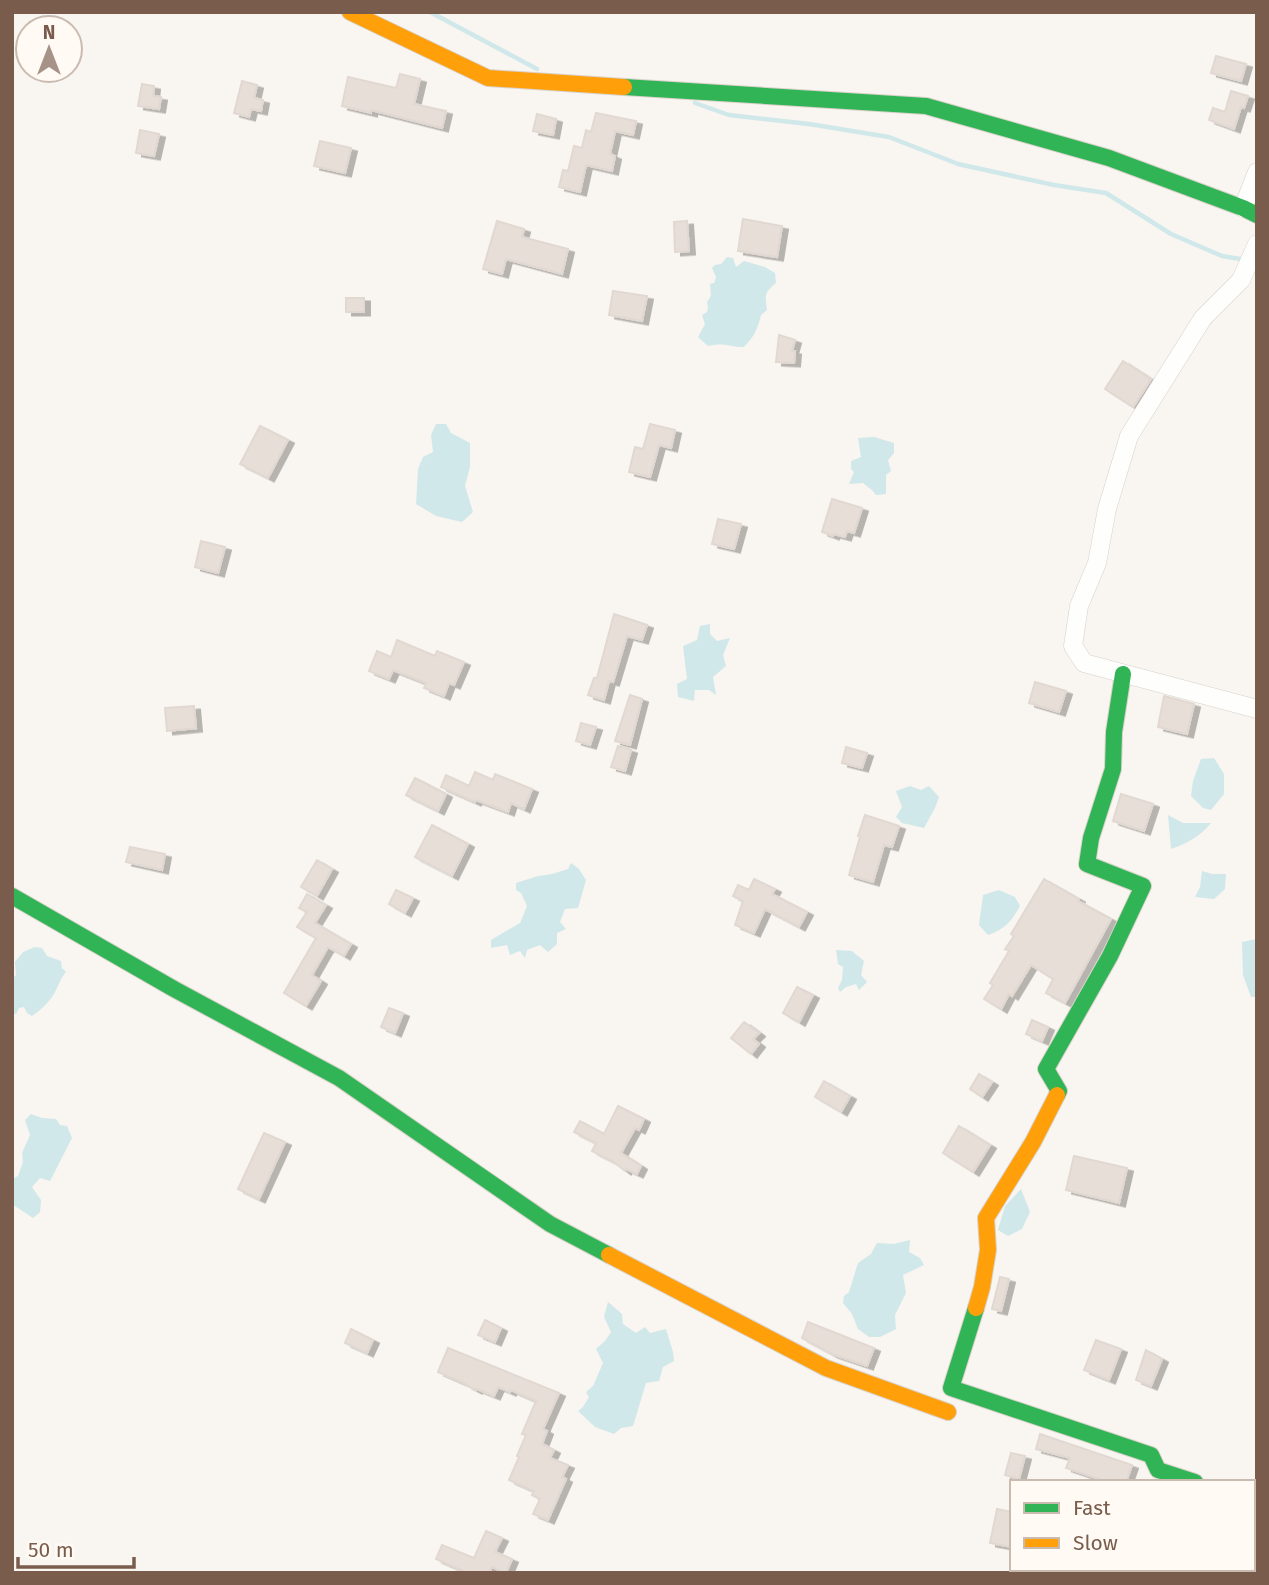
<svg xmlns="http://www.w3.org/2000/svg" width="1269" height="1585" font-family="'Fira Sans',sans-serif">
<defs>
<filter id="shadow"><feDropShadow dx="6" dy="3.5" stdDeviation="0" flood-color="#0004"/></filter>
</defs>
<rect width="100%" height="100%" fill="#f9f5f0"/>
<!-- water -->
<path fill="#d0e8ea" d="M727 257 733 258 736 267 744 261 765 267 775 273 776 283C764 293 765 295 767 310L761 315C758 328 754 337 744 347 729 347 726 342 708 346L698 337 705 324 702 315 707 312 708 307 707 302 711 296 710 284 714 283 716 277 712 268 715 265 721 264Z
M436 424H446L451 433 470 443V467L465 486 473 512 462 522 436 516 416 504 418 469 423 457 433 452 431 435Z
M874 437 894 443V453L888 460 891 471 886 475V494L876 495 872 490 863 483 849 484 854 472 851 469V461L861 457 858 438Z
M710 624V634L717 641 730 638 723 655 726 666 713 677 716 695 709 690H695L694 701 678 697 677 684 687 679 683 646 697 640 700 626Z
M1214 758 1224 774V794L1211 810 1203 808 1191 796 1193 781 1201 759Z
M910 786 921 790 929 786 939 797 935 808 924 828 902 823 896 817 902 807 896 791Z
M1168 815 1183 823H1211C1199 837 1188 843 1171 849Z
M571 863 579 869 586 880 578 908 565 909 560 922 566 929 557 933V944L548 952 540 945 527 950 525 958 520 951 510 955 507 945 491 948V940L520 923 527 906 521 893 516 890V883L538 876 552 874 568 869Z
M1202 871 1212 874H1226L1225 889 1214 899 1195 897 1200 887Z
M999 890 1015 897 1020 906C1011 922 1005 929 988 935L979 925 983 895Z
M1257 939V997H1251L1243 975 1242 942Z
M35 947 42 948 47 956 61 961 62 968 66 972C60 979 58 987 54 994 48 1003 41 1010 32 1016L27 1013 24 1007 19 1008 16 1014 12 1013V979L16 975 15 962 23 952Z
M836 950 852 951 864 961 861 975 867 982 859 990 856 984 846 987 840 992 838 988 842 980 843 967 838 964Z
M31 1114 42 1118 56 1119 60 1125 67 1126 72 1138 50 1181 40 1178 32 1187 41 1200 40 1212 33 1218 12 1204V1179L18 1176 23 1162 22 1153 30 1135 25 1120Z
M1021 1189 1030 1212 1022 1229 1008 1236 998 1230 1005 1206Z
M910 1240 909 1252 920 1258 924 1265 903 1275 906 1293 895 1315 896 1329 880 1337H869L858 1329 852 1314 843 1303 844 1296 849 1292 858 1263 871 1254 877 1243 894 1244Z
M608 1302 622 1314 623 1324 636 1333 645 1327 650 1333 666 1329 673 1352 674 1361 663 1367 659 1381 646 1383 633 1426 621 1428 614 1434 595 1427 578 1411 583 1407 589 1397 586 1392 593 1386 603 1363 596 1349 605 1341 611 1332 604 1317Z"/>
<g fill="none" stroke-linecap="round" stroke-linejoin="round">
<!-- stream -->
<path stroke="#d0e8ea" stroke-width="4.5" d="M430 12 537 69
M695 103 729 115 809 124 889 137 958 164 1054 185 1106 193 1171 234 1222 256 1246 260"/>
</g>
<!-- building -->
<path fill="#e6ded7" stroke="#e2d8d2" stroke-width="2" filter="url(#shadow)" d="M1216 56 1246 64 1241 81 1211 73Z
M400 74 420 79 414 104 446 111 442 128 371 110V113L342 106 348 77 396 88Z
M242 81 257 85 254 98 263 100 261 111 251 109 249 117 234 113Z
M142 84 154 86 153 96 161 97 159 109 138 106Z
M1231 91 1248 96 1244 108 1241 107 1234 129 1209 120 1213 108 1225 112Z
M596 113 636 121 633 135 615 131 610 154 615 156 612 171 586 165 580 192 559 187 563 170 568 171 574 146 582 148 586 130 591 132Z
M537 114 556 119 553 135 533 131Z
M140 130 159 134 154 156 136 153Z
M320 141 351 148 345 173 314 166Z
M743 219 782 226 777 257 738 251Z
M497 221 524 229 522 237 568 249 562 274 506 259 502 274 483 269Z
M687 221 689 251 675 252 674 222Z
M613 291 647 296 642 321 609 315Z
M346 298H364V312H346Z
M779 335 795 340 792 351H795L794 363 776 362Z
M1123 361 1151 379 1133 407 1105 389Z
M650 424 675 430 671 448 659 445 650 477 629 472 635 447 643 449Z
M260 426 288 440 268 478 240 464Z
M832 499 862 508 854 533 847 531 845 537 834 534 833 536 822 532Z
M718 519 741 524 734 549 712 544Z
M201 541 225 547 218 573 195 567Z
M614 614 647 625 642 640 627 636 613 682 609 681 604 700 588 695 594 678H597Z
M397 640 435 656 437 651 464 662 454 685 449 683 444 696 424 688 426 683 393 670 389 679 369 671 377 651 391 657Z
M1035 682 1066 691 1059 712 1029 703Z
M630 695 642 699 630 745 615 741Z
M1164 696 1194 704 1187 734 1158 727Z
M194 706 196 728 167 731 165 708Z
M581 723 596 727 590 745 576 741Z
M618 746 631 750 625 771 611 767Z
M846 747 867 753 862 768 842 763Z
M475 772 493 780 495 774 532 789 524 809 511 803 508 812 476 800 475 802 441 787 446 775 469 786Z
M415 778 446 794 438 811 406 795Z
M1121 794 1153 804 1144 831 1113 821Z
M865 815 899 826 892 847 884 845 873 882 849 875 860 837 858 836Z
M432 825 468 844 452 876 415 857Z
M130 847 165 854 162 870 126 862Z
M317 860 332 869 317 896 301 887Z
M754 879 775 889 772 894 807 912 799 927 765 909 754 933 735 925 743 901 733 896 738 885 749 890Z
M1044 879 1079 899 1078 901 1111 919 1065 1003 1046 993 1053 979 1031 965 1012 996 1009 994 1001 1009 984 999 993 985 990 983 1009 951 1005 949 1014 936 1011 934Z
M396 890 413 898 405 913 389 904Z
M307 894 326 905 315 923 351 944 344 956 328 947 312 975 321 981 306 1006 284 993 316 938 297 927 307 912 299 908Z
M797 987 813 995 799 1022 783 1013Z
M389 1008 403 1013 395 1033 381 1027Z
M1032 1020 1048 1027 1042 1041 1026 1034Z
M744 1022 759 1033 753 1039 759 1044 751 1054 731 1038Z
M979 1074 992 1082 982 1097 970 1089Z
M824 1081 850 1096 841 1112 815 1097Z
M618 1106 644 1119 639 1130 635 1128 621 1153 641 1166 637 1174 626 1169 625 1171 614 1162 592 1151 596 1143 574 1132 580 1121 604 1134Z
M959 1126 990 1145 973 1172 943 1153Z
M264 1133 285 1142 259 1199 238 1189Z
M1074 1156 1127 1168 1119 1203 1066 1190Z
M1000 1277 1009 1279 1001 1311 992 1309Z
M485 1320 501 1328 495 1342 478 1335Z
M808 1322 874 1348 867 1366 832 1354 802 1338Z
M351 1329 373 1340 367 1353 345 1343Z
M1096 1340 1121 1349 1109 1380 1084 1370Z
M448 1348 559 1393 543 1429 547 1431 542 1444 554 1450 550 1458 568 1465 562 1477 566 1479 548 1520 533 1514 540 1499 532 1495 534 1491 509 1480 519 1457 517 1456 526 1435 522 1434 536 1401 511 1390 510 1392 498 1387 494 1396 477 1389 476 1390 466 1385V1384L438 1372Z
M1146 1350 1162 1359 1151 1386 1136 1380Z
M1040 1434 1132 1465 1126 1482H1108L1066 1468 1070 1458 1036 1449Z
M1011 1453 1025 1456 1019 1479 1005 1475Z
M997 1509 1012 1512V1547L990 1543Z
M486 1531 502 1538 495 1552 512 1559 506 1573 492 1567 489 1573H468L436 1559 442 1545 474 1558Z"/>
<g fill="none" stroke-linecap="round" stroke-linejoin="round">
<!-- street casing -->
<g stroke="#d7d1cb" stroke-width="19">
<path id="street" d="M1243 208 1257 172
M1257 244 1241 280 1203 318 1129 436 1107 509 1097 563 1079 606 1073 646 1084 663 1257 709
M1253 1500 1257 1502"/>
</g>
<!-- fast casing -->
<g stroke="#d9d2cb" stroke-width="18">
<path id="fast" d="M624 87 926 106 1109 158 1243 208 1257 215
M12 896 174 989 339 1078 550 1224 609 1255
M1057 1095 1059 1091 1046 1069 1110 956 1143 886 1087 864 1091 838 1113 769 1114 732 1123 674
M976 1308 951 1388 1151 1455 1158 1470 1195 1482"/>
</g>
<!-- slow casing -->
<g stroke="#d9d2cb" stroke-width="18">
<path id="slow" d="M350 12 488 78 624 87
M609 1255 826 1368 948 1412
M976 1308 982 1287 988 1250 986 1218 1033 1142 1057 1095"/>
</g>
<!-- street -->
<use href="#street" stroke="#fefefd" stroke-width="18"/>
<!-- fast -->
<use href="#fast" stroke="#30b455" stroke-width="16"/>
<!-- slow -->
<use href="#slow" stroke="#ff9f0a" stroke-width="16"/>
</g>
<!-- border -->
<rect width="1269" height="1585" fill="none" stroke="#7a5c4d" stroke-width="28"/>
<!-- legend -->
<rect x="1010" y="1480" width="245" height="91" fill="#fffaf3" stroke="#cabbb1" stroke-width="2"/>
<rect x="1024" y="1503" width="35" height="10" fill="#30b455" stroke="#cabbb1" stroke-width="2"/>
<text x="1073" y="1515" font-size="21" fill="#7a5c4d">Fast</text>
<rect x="1024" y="1538" width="35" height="10" fill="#ff9f0a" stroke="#cabbb1" stroke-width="2"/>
<text x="1073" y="1550" font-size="21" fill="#7a5c4d">Slow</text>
<!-- north arrow -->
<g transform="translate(49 49)"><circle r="33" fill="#fffaf3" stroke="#cabbb1" stroke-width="2"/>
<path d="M0-5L12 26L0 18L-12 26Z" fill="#a69286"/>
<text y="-10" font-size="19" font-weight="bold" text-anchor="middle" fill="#7a5c4d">N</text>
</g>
<!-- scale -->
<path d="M18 1557v10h116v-10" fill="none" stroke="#7a5c4d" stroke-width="3.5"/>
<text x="28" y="1557" font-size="21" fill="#7a5c4d" stroke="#fffaf3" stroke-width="5" paint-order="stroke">50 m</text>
</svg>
